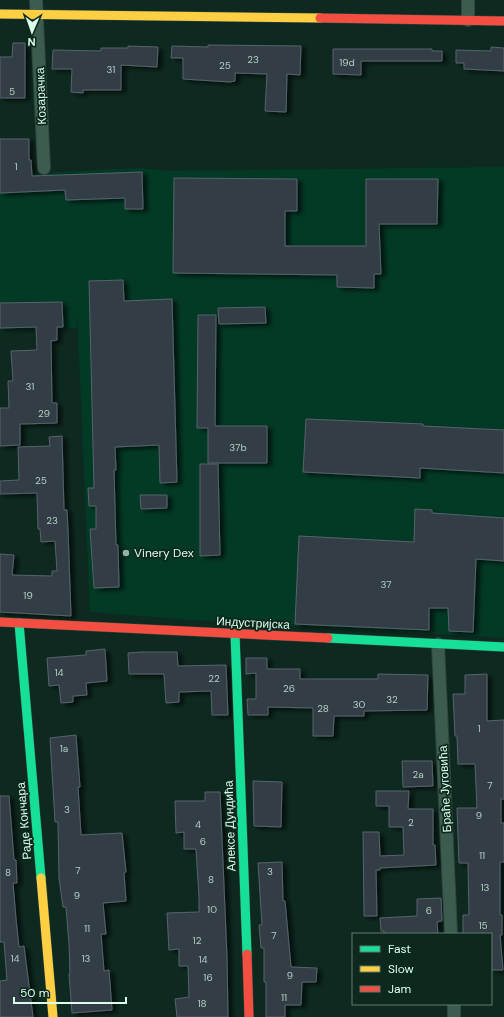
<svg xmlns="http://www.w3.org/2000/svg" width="504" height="1017" font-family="'DM Sans',sans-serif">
<defs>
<filter id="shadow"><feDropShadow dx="4.5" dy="2.5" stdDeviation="2" flood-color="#0009"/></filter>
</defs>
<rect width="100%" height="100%" fill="#0e2a20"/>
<!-- built -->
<path fill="#033a26" d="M504 167V638L193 620 90 612 77 306V328L0 330V175L140 168 166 171Z"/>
<!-- building -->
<path fill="#323e45" stroke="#56636c" filter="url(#shadow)" d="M13 43H25V98H0V57H12Z
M208 45 301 46 300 75 287 74 286 112 265 111 267 74 235 73V81L230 82 183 79V58H171L172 46 208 47Z
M128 46 158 47 157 67 121 65V90H83V93L71 92 72 69H52L53 50 101 51V48H128Z
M491 47 504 48V71L464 69V63H456V50L491 51Z
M333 49H432V51H442V61H361V75L333 74Z
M0 139H29V160H31L32 176 142 172 143 209H125V198L66 200 65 190 0 193Z
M174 178 297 179V211H285V246H366V179H438L437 224H379L381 274H374V288L337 287V275L173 273Z
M123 280 124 301 172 299 177 482 160 483 159 445 115 447 116 470H114L116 545H118L119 587 94 588 90 529H96V506H89L88 488H94L89 281Z
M62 302 63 327H57V340L51 341 52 403H57V423L20 424V445L0 446V408H9L8 381H13L11 351 37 350 36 327 0 328V303Z
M265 307 266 323 219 324 218 308Z
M198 315H216L215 426H267V463H208V428H197Z
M306 419 423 424V426L504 430V473L420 468V478L303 472Z
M62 436 64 510H67L68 530 71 616 0 612V554L14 555 12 575 52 576V571H57L55 541 41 542 40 529H38L37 493 0 494V481L19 480 18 447 50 446 49 437Z
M200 464H218L220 555 200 556Z
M140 495H167V508L141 509Z
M415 509 432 510V513L504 518V561L476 559 473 632 449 631 448 608H429V630L295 624 299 536 414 542Z
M105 649 107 681 86 683 87 695 73 696V702L61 703 59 685 49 686 47 658 86 655V651Z
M142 652H177L178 666 226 665 228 715H212L211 691 179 692V702L166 703 164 674H129L128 653Z
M246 658H267V669H300V679H378V674L428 675 427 710 364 711V716H334L333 736H313V708L268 707V715H248L247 699H256V673L246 674Z
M487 674V721L504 720V799H501V823H504V862H500V915H502V935H500L503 970H491V934H463V915H469L468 863H459L457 808H477L475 764H458L457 736H455L453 694H465V675Z
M76 735 80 787H78L81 835 122 833 126 872 124 873 126 901 103 903 106 934H101L104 971 109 970 112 1010 72 1013 69 974H70L69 944 66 907H63L59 878 58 822H55L50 738Z
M402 761H432L433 786 403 787Z
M253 781 282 782 281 827 254 826Z
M376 791H409L408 809H433V845H435L436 865 380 868V870H376L377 916H364L363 832H379L380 856 404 855 403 827H389V806H376Z
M205 792H220L227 957 228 1017H177L175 999 189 997 188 966H179V949L169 950 167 913 199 912V897L196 849H184V832L176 833 175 801H205Z
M0 796H9L14 860H16L17 883H13L16 919 19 947 24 946 33 1017H0V981L7 980 4 942H0Z
M282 862 283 901H285L291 967 317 968 316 982H302L301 1005H285V1017H266V982H264V948H261L259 925H262L258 863Z
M441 898 442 921 437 922 438 934H384V931H381L380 918 417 916V899Z"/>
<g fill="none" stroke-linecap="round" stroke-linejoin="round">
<!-- street casing -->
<g stroke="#31453d" stroke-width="14">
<path id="street" d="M36 0 44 168
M468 0V20
M438 644 451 934
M454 1004V1017"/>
</g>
<!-- fast casing -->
<g stroke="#31453d" stroke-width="10">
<path id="fast" d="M19 623 41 878
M235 634 247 954
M328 638 504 647"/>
</g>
<!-- slow casing -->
<g stroke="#31453d" stroke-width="10">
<path id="slow" d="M0 14 320 18
M41 878 53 1017"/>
</g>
<!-- jam casing -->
<g stroke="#31453d" stroke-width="10">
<path id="jam" d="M320 18 504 21
M0 622 328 638
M247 954 249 1017"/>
</g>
<!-- street -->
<use href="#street" stroke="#3c5c50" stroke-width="12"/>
<!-- fast -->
<use href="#fast" stroke="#16e098" stroke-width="9"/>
<!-- slow -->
<use href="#slow" stroke="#ffcf43" stroke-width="9"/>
<!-- jam -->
<use href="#jam" stroke="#f24e42" stroke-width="9"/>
</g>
<!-- markers -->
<circle fill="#95b3a5" stroke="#0d281c" stroke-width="1.5" cx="126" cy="553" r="4"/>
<g text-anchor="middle" stroke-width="3.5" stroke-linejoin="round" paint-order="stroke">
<!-- number labels -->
<g font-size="10" fill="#b2cdc2">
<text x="253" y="63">23</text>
<text x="347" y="66">19d</text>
<text x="225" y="69">25</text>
<text x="111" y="73">31</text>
<text x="12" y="95">5</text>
<text x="16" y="170">1</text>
<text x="30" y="390">31</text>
<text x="44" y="417">29</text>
<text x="238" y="451">37b</text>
<text x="41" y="484">25</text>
<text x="52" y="524">23</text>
<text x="386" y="588">37</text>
<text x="28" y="599">19</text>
<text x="59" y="676">14</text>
<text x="214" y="682">22</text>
<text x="289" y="692">26</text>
<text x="392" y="703">32</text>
<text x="359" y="708">30</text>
<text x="323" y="712">28</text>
<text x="479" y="732">1</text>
<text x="64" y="752">1a</text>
<text x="418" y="778">2a</text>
<text x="490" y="789">7</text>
<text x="67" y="813">3</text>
<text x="479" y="819">9</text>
<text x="411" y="826">2</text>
<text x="198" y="828">4</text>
<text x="203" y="845">6</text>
<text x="482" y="859">11</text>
<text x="78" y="874">7</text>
<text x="270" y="875">3</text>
<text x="8" y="876">8</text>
<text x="211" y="883">8</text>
<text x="485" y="891">13</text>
<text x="77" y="899">9</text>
<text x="212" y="913">10</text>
<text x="429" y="914">6</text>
<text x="483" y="929">15</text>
<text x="87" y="932">11</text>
<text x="274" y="939">7</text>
<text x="197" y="944">12</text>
<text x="15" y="962">14</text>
<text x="86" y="962">13</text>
<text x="203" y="963">14</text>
<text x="290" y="979">9</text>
<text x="208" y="981">16</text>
<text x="284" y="1001">11</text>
<text x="202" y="1007">18</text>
</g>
<!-- street labels -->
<g font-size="12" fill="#ddfdec" stroke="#0d281c">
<text transform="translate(41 96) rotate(-92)" y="4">Козарачка</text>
<text transform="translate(253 623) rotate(3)" y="4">Индустријска</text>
<text transform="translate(445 789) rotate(-93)" y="4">Браће Југовића</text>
<text transform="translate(24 821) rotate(-95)" y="4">Раде Кончара</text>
<text transform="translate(230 826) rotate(-92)" y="4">Алексе Дундића</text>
</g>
<!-- poi labels -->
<g font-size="12" fill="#ddfdec" stroke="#0d281c" text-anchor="start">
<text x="134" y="557">Vinery Dex</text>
</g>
</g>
<!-- legend -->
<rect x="352" y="933" width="140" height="72" fill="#0d281c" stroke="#607d6f"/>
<rect x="360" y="946" width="20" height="6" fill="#16e098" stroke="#607d6f"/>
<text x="388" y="953" font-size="12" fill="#ddfdec">Fast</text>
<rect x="360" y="966" width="20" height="6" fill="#ffcf43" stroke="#607d6f"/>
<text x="388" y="973" font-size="12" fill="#ddfdec">Slow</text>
<rect x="360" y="986" width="20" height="6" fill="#f24e42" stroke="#607d6f"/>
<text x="388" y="993" font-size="12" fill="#ddfdec">Jam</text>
<!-- north arrow -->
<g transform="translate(32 32) rotate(182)" stroke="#0d281c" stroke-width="3" paint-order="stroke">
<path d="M0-3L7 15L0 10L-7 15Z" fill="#ddfdec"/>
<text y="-6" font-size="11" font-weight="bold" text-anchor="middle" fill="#ddfdec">N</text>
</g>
<!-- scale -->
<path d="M14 997v6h112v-6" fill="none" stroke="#ddfdec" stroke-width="2"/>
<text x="20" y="997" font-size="12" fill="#ddfdec" stroke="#0d281c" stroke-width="3" paint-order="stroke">50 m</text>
</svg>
